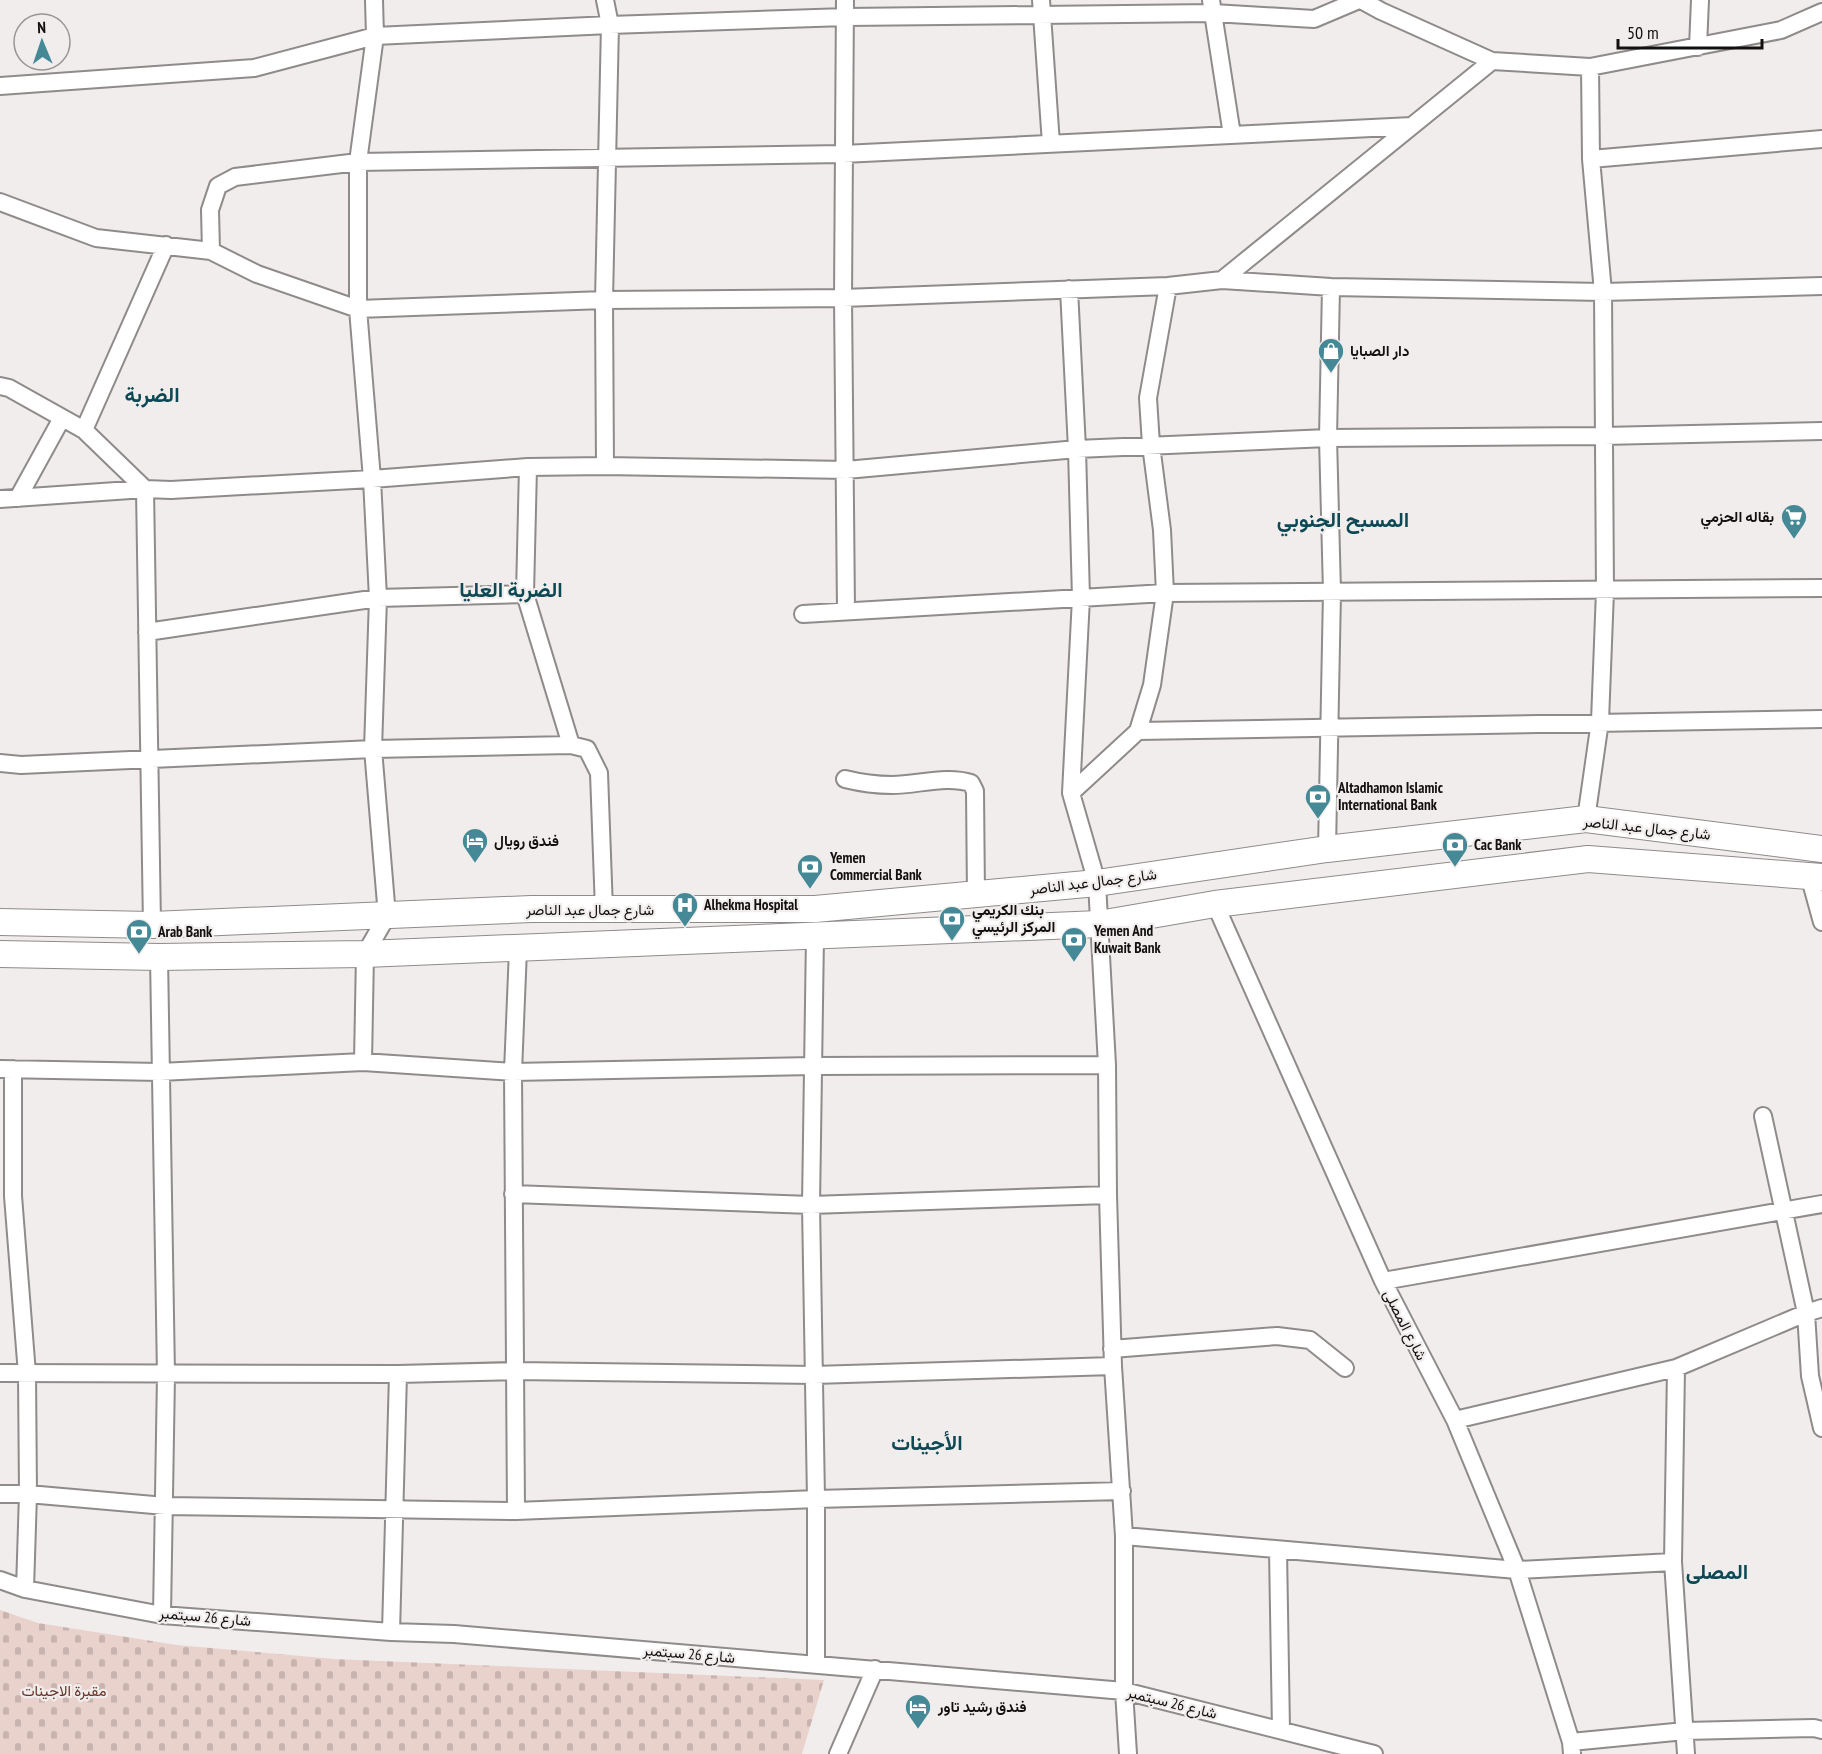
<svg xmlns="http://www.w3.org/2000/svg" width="1822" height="1754" font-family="'PT Sans Narrow',Vazirmatn,sans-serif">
<defs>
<pattern id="cemetery-stones" width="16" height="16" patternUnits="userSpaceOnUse" patternTransform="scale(1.5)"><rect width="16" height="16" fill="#ead2cc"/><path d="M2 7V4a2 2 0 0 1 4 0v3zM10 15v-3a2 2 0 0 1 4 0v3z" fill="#c8b3ae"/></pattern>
</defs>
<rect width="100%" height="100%" fill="#f1edec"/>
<!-- cemetery -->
<path fill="url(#cemetery-stones)" d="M0 1610 38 1623 177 1645 334 1659 824 1680 802 1754H0Z"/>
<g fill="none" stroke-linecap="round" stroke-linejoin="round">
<!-- street casing -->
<g stroke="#8f8b8a" stroke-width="20">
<path id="street" d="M605 0 610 25 604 300 605 466
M845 0 843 298 846 611
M1041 0 1051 144
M1211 0 1232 135
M1361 0 1381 11 1492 61 1590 67 1781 30 1822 12
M1698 47 1700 0
M0 86 254 68 375 36 610 25 846 17 1213 13 1314 19 1359 0
M1591 159 1822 139
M0 202 96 238 211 251 257 274 358 309 604 300 843 298 1168 286 1222 280 1492 61
M211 251 210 210 218 186 235 177 358 162 843 154 1412 126
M1222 280 1331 287 1603 292 1822 286
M1069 289 1077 449 1081 598 1071 793 1097 883 1107 1065 1108 1195 1113 1366 1124 1536V1691L1128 1754
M0 386 9 388 84 430 145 489 152 925
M84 430 166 245
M528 467 525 594 571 745
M18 498 62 418
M0 499 145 489 171 490 372 479 528 467 605 466 846 470 1077 449 1328 438 1603 436 1822 431
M803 614 1165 593 1822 588
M147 632 378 598 525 594
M1138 731 1822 719
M0 763 21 765 373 749 571 745 587 749 599 773 604 910
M845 779C861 783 876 785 892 785 918 785 946 775 971 783L975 791 976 896
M1071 793 1138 731 1152 685 1165 593 1162 530 1151 445 1148 398 1168 286
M1586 819 1600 721 1605 591 1603 292 1591 159 1590 67
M1327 849 1332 592 1328 438 1331 287
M1809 875 1822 922
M1215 904 1383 1281 1455 1420 1517 1570 1571 1742 1572 1754
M815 936 811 1205 816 1499V1665
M159 957 166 1375 162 1615
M363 1062 365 954 387 916 373 749 378 598 372 479 358 309V162L375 36 374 0
M0 1069 160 1072 363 1062 513 1072 813 1066 1107 1065
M13 1069V1196L27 1374 28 1494 25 1589
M1763 1116 1806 1313 1810 1376 1822 1428
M513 1194 811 1205 1108 1195
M1383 1281 1822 1204
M1112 1349 1277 1336 1310 1340 1345 1368
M1676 1368 1673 1562 1686 1754
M0 1373 398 1374 515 1371 814 1375 1113 1366
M1455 1420 1676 1368 1806 1313 1822 1308
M0 1494H28L165 1506 516 1511 816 1499 1122 1491
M516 1511 513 1072 518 949
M1124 1536 1517 1570 1673 1562
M1278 1550 1281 1730
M0 1580 25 1589 162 1615 391 1632 454 1634 1124 1691 1374 1754
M391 1632 398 1374
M1571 1742 1685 1731 1814 1728 1822 1730
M838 1754 875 1669"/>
</g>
<!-- primary casing -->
<g stroke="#8f8b8a" stroke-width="28">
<path id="primary" d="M0 922 152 925 531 909H815L1097 883 1327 849 1586 819 1822 849
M0 954 159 957 365 954 1099 924 1215 904 1588 859 1822 877"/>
</g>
<!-- street -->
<use href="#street" stroke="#fff" stroke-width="16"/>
<!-- primary -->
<use href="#primary" stroke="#fff" stroke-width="26"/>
</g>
<!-- icons -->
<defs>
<g id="shop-pin" transform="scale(1.35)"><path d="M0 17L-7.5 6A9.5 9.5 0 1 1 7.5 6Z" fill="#458997" stroke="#f1edec"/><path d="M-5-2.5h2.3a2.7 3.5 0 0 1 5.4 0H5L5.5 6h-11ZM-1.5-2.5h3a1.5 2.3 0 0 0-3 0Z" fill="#fff"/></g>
<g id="supermarket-pin" transform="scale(1.35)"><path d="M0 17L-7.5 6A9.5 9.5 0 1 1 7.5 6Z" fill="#458997" stroke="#f1edec"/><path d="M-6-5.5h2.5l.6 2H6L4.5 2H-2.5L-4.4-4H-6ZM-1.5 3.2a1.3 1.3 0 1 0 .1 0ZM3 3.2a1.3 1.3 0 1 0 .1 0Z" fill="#fff"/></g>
<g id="bank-pin" transform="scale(1.35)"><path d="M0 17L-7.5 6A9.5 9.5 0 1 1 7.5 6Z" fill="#458997" stroke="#f1edec"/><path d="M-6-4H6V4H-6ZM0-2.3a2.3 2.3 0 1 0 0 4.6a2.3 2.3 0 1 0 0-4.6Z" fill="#fff"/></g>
<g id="hotel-pin" transform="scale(1.35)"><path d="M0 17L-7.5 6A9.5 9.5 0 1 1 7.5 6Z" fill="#458997" stroke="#f1edec"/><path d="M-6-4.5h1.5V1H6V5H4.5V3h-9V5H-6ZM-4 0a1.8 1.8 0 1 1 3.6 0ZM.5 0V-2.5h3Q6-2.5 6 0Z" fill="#fff"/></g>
<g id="hospital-pin" transform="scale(1.35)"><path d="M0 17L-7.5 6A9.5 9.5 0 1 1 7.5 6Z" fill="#458997" stroke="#f1edec"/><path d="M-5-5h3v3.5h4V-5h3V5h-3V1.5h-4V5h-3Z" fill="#fff"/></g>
</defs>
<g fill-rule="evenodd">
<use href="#shop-pin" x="1331" y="351"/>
<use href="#supermarket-pin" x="1794" y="517"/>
<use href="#bank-pin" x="1318" y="797"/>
<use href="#hotel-pin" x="475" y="841"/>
<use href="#bank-pin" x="1455" y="845"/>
<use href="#bank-pin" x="810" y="867"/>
<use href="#hospital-pin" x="685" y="905"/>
<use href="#bank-pin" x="952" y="919"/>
<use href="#bank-pin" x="139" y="932"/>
<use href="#bank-pin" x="1074" y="940"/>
<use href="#hotel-pin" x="918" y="1707"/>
</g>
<g text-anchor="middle" stroke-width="4.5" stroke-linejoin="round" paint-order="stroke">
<!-- poi labels -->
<g font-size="15" font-weight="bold" fill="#121010" stroke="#f1edec" text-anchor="start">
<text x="1350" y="356">دار الصبايا</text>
<text x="1774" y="522" text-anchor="end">بقاله الحزمي</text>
<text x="1338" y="793">Altadhamon Islamic<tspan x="1338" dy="17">International Bank</tspan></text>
<text x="494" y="846">فندق رويال</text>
<text x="1474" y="850">Cac Bank</text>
<text x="830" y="863">Yemen<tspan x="830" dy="17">Commercial Bank</tspan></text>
<text x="704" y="910">Alhekma Hospital</text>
<text x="972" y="915">بنك الكريمي<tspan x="972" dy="17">المركز الرئيسي</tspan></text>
<text x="1094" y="936">Yemen And<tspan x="1094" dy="17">Kuwait Bank</tspan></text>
<text x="158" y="937">Arab Bank</text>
<text x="938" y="1712">فندق رشيد تاور</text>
</g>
<!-- street labels -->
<g font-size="15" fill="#121010" stroke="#f1edec">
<text transform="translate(1647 828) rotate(6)" y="5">شارع جمال عبد الناصر</text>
<text transform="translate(1093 882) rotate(-7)" y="5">شارع جمال عبد الناصر</text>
<text x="590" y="915">شارع جمال عبد الناصر</text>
<text transform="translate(1405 1325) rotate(63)" y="5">شارع المصلى</text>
<text transform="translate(205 1617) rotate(5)" y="5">شارع 26 سبتمبر</text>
<text transform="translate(689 1654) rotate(5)" y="5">شارع 26 سبتمبر</text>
<text transform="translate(1172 1703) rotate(14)" y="5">شارع 26 سبتمبر</text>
</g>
<!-- park labels -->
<g font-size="15" fill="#673328" stroke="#f1edec">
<text x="64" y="1696">مقبرة الاجينات</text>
</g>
<!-- district labels -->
<g font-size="21" font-weight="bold" fill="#0d4954" stroke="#f1edec">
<text x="152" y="402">الضربة</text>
<text x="1343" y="527">المسبح الجنوبي</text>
<text x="511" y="597">الضربة العليا</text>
<text x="927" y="1450">الأجينات</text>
<text x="1717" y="1579">المصلى</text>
</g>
</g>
<!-- north arrow -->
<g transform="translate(42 42) rotate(358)"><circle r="28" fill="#f1edec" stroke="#989594" stroke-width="1.5"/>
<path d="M0-4.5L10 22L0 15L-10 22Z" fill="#458997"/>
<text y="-9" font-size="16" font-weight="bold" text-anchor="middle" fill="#121010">N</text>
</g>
<!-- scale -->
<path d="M1618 39v9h144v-9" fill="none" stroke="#121010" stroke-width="3"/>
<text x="1627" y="39" font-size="18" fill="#121010" stroke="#f1edec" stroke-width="4.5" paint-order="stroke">50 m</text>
</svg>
